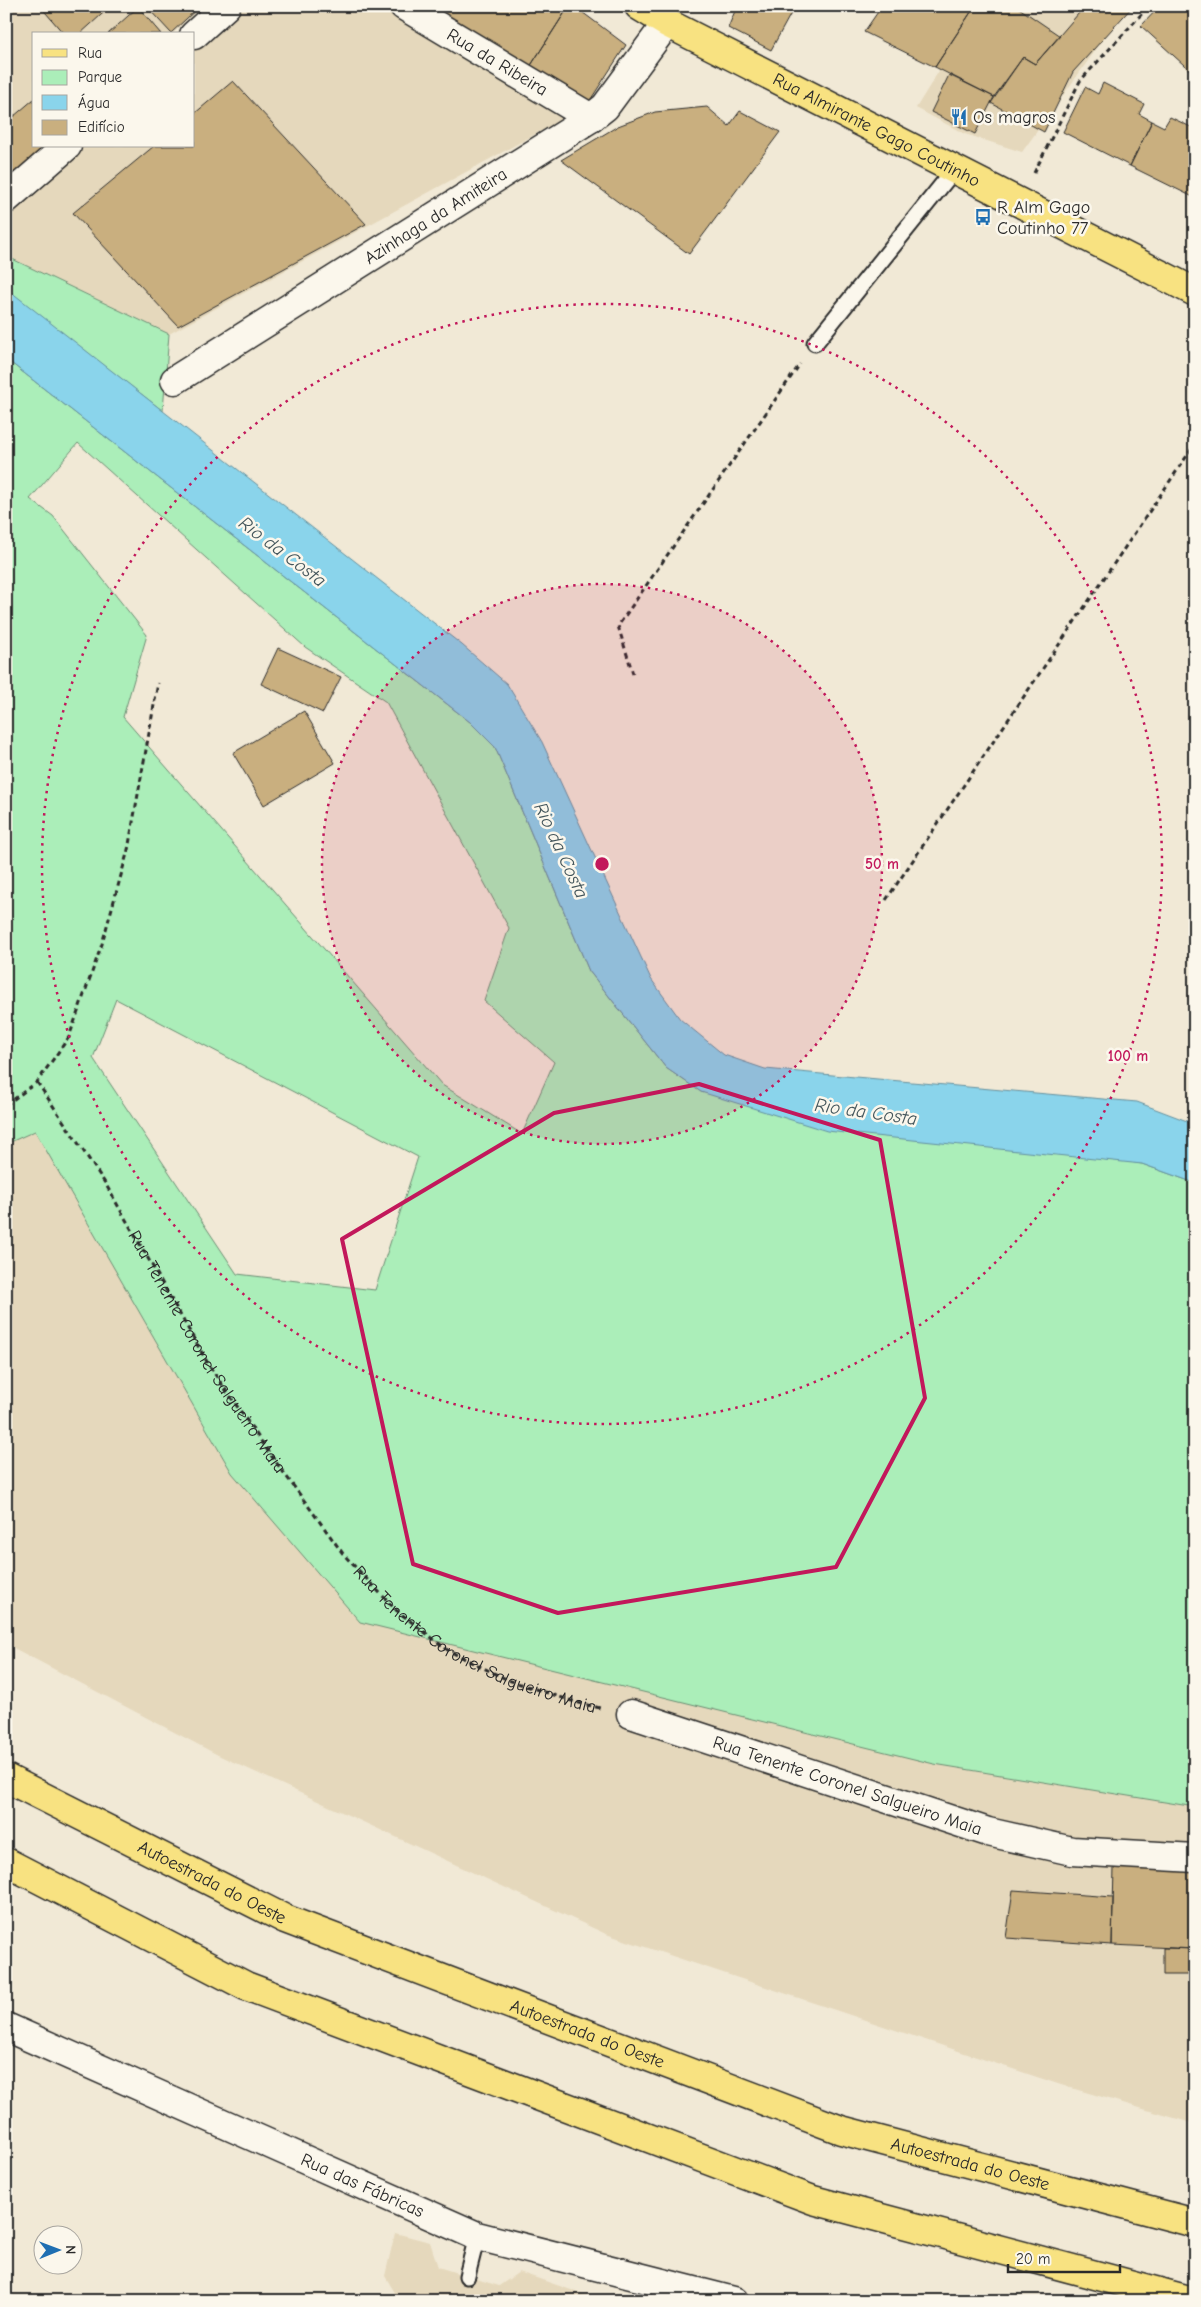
<svg xmlns="http://www.w3.org/2000/svg" width="1201" height="2307" font-family="'Comic Neue',sans-serif">
<rect width="100%" height="100%" fill="#f1e9d6"/>
<filter id="ink" filterUnits="userSpaceOnUse"><feTurbulence type="fractalNoise" baseFrequency=".02" numOctaves="2"/><feDisplacementMap in="SourceGraphic" scale="10" xChannelSelector="R" yChannelSelector="G"/><feConvolveMatrix kernelMatrix="1 2 1 2 8 2 1 2 1" color-interpolation-filters="sRGB"/></filter>
<g filter="url(#ink)">
<!-- built -->
<path fill="#e5d8bc" d="M6 6H202L172 34H34V146L6 186Z
M245 6H392L563 109V119L169 334 6 256V193L65 146H194V46Z
M979 6H1084L1111 29 1022 152 965 134 916 108Z
M35 1131 232 1473 934 1764 1195 1807V2124L1061 2085 606 1934 218 1755 6 1644V1144Z
M395 2233 430 2242 438 2267 499 2286 519 2272 603 2301H400L385 2276Z"/>
<!-- green -->
<path fill="#abeeb9" stroke="#6b8c72" fill-rule="evenodd" d="M6 256 169 334 163 411 8 291 6 288Z
M6 359 470 722 495 747 589 971 666 1068 701 1092 1142 1164 1195 1183V1807L934 1764 360 1622 232 1473 35 1131 6 1144ZM78 443 305 647 386 702 509 928 484 1001 554 1062 522 1134 442 1085 123 717 147 635 53 516 30 499ZM116 999 418 1157 375 1290 237 1274 93 1058Z"/>
<!-- water -->
<path fill="#8ad4eb" stroke="#64909e" d="M6 288 462 645 507 684 542 742 651 979 680 1019 724 1055 765 1069 1137 1102 1195 1124V1183L1142 1164 827 1131 701 1092 666 1068 589 971 495 747 470 722 6 359Z"/>
<!-- building -->
<path fill="#c9af7f" stroke="#2b2b2b" d="M40 6H111L80 34H64Z
M146 6H200L171 33Z
M421 6H569L528 70Z
M569 6H574L626 45 587 105 528 70Z
M737 6H795L771 50 728 28Z
M882 6H975L935 67 864 32Z
M975 6H1016L1060 36 1035 64 1023 57 994 97 935 67Z
M1085 6H1133L1073 72 1044 132 991 103 1023 57 1035 64Z
M1160 6H1195V75L1141 26Z
M138 7 161 34H108Z
M949 75 994 97 975 134 931 112Z
M233 81 366 224 178 326 73 213 154 146H194V114Z
M1103 83 1144 104 1139 114 1152 121 1130 166 1063 132 1085 87 1098 94Z
M34 99V146H48L6 183V123Z
M6 102 15 116 6 123Z
M707 107 729 126 740 111 780 132 689 254 561 160 618 126 655 112Z
M1170 117 1195 129V198L1130 166 1152 121 1164 127Z
M278 648 341 677 323 713 261 684Z
M304 711 335 763 264 805 233 753Z
M1114 1868 1195 1871V1949L1112 1945Z
M1013 1890 1113 1897 1112 1945 1006 1938Z
M1163 1948 1195 1949V1975H1163Z"/>
<g fill="none" stroke-linecap="round" stroke-linejoin="round">
<!-- lane casing -->
<g stroke="#2b2b2b" stroke-width="19">
<path id="lane" d="M815 343 954 170
M467 2276 477 2236"/>
</g>
<!-- street casing -->
<g stroke="#2b2b2b" stroke-width="31">
<g id="street">
<path id="s2" d="M404 6 591 118"/>
<path d="M194 35 226 6"/>
<path d="M6 199 67 146"/>
<path id="s3" d="M175 380 591 118 605 107 667 23"/>
<path id="s4" d="M631 1714 988 1832 1072 1851 1195 1858"/>
</g>
</g>
<!-- secondary casing -->
<g stroke="#2b2b2b" stroke-width="31">
<g id="secondary">
<path id="s5" d="M6 2027 477 2236 734 2301"/>
</g>
</g>
<!-- primary casing -->
<g stroke="#2b2b2b" stroke-width="31">
<g id="primary">
<path id="s6" d="M639 6 667 23 1195 292"/>
</g>
</g>
<!-- highway casing -->
<g stroke="#2b2b2b" stroke-width="31">
<g id="highway">
<path id="s7" d="M6 1778 285 1919 841 2130 1195 2223"/>
<path d="M6 1862 246 1986 813 2200 1193 2301"/>
</g>
</g>
<!-- path -->
<g stroke="#2b2b2b" stroke-width="3" stroke-dasharray="5 4" stroke-linecap="butt">
<path d="M1034 173 1080 81 1149 6"/>
<path d="M633 674 618 626 800 364"/>
<path d="M886 900 1195 444"/>
<path id="s1" d="M37 1082 105 1183 210 1367 270 1454 344 1555 396 1610 449 1651 508 1680 575 1702 600 1708"/>
<path d="M6 1105 37 1082 69 1037 102 944 128 850 158 683"/>
</g>
<!-- lane -->
<use href="#lane" stroke="#fbf7ec" stroke-width="15"/>
<!-- street -->
<use href="#street" stroke="#fbf7ec" stroke-width="28"/>
<!-- secondary -->
<use href="#secondary" stroke="#fbf7ec" stroke-width="28"/>
<!-- primary -->
<use href="#primary" stroke="#f8e281" stroke-width="28"/>
<!-- highway -->
<use href="#highway" stroke="#f8e281" stroke-width="28"/>
</g>
</g>
<!-- marked area -->
<path fill="none" stroke="#c2185b" stroke-width="4" stroke-linejoin="round" d="M699 1084 880 1140 925 1398 836 1567 558 1613 413 1564 342 1239 554 1113Z"/>
<!-- distance rings -->
<circle cx="602" cy="864" r="280" fill="#c2185b" fill-opacity=".12"/>
<g fill="none" stroke="#c2185b" stroke-width="2.5" stroke-dasharray="2.5 5">
<circle cx="602" cy="864" r="280"/>
<circle cx="602" cy="864" r="560"/>
</g>
<!-- icons -->
<defs>
<g id="restaurant-bare" transform="scale(1.35)"><path d="M-5-6h1v4h1v-4h1v4h1v-4h1v5L-1.5 .5V6h-2V.5L-5-1ZM5-6V6H3V1.5H1.5Q1.5-4 5-6Z" fill="#1f6fb2" stroke="#fbf7ec" stroke-width="2.5" paint-order="stroke"/></g>
<g id="bus-bare" transform="scale(1.35)"><path d="M-5-6H5V4H4V6H2V4H-2V6H-4V4H-5ZM-3.5-4V0h7V-4ZM-3.5 1.2v1.5H-2V1.2ZM2 1.2v1.5H3.5V1.2Z" fill="#1f6fb2" stroke="#fbf7ec" stroke-width="2.5" paint-order="stroke"/></g>
</defs>
<g fill-rule="evenodd">
<use href="#restaurant-bare" x="959" y="117"/>
<use href="#bus-bare" x="983" y="217"/>
</g>
<g text-anchor="middle" stroke-width="5" stroke-linejoin="round" paint-order="stroke">
<!-- street labels -->
<g font-size="18" fill="#2b2b2b" stroke="#fbf7ec">
<text dy="6" stroke="none"><textPath href="#s2" startOffset="109">Rua da Ribeira</textPath></text>
<text dy="6" stroke="none"><textPath href="#s6" startOffset="268">Rua Almirante Gago Coutinho</textPath></text>
<text dy="6" stroke="none"><textPath href="#s3" startOffset="308">Azinhaga da Amiteira</textPath></text>
<text dy="6" stroke="none"><textPath href="#s1" startOffset="319">Rua Tenente Coronel Salgueiro Maia</textPath></text>
<text dy="6" stroke="none"><textPath href="#s1" startOffset="724">Rua Tenente Coronel Salgueiro Maia</textPath></text>
<text dy="6" stroke="none"><textPath href="#s4" startOffset="228">Rua Tenente Coronel Salgueiro Maia</textPath></text>
<text dy="6" stroke="none"><textPath href="#s7" startOffset="231">Autoestrada do Oeste</textPath></text>
<text dy="6" stroke="none"><textPath href="#s7" startOffset="636">Autoestrada do Oeste</textPath></text>
<text dy="6" stroke="none"><textPath href="#s7" startOffset="1041">Autoestrada do Oeste</textPath></text>
<text dy="6" stroke="none"><textPath href="#s5" startOffset="390">Rua das Fábricas</textPath></text>
</g>
<!-- poi labels -->
<g font-size="18" fill="#2b2b2b" stroke="#fbf7ec" text-anchor="start">
<text x="973" y="123">Os magros</text>
<text x="997" y="213">R Alm Gago<tspan x="997" dy="21">Coutinho 77</tspan></text>
</g>
<!-- water labels -->
<g font-size="19" font-style="italic" fill="#43555b" stroke="#fbf7ec">
<text transform="translate(283 551) rotate(37)" y="7">Rio da Costa</text>
<text transform="translate(562 850) rotate(65)" y="7">Rio da Costa</text>
<text transform="translate(866 1111) rotate(8)" y="7">Rio da Costa</text>
</g>
</g>
<circle cx="602" cy="864" r="8" fill="#c2185b" stroke="#fbf7ec" stroke-width="2.5"/>
<g font-size="15" text-anchor="middle" font-weight="bold" fill="#c2185b" stroke="#fbf7ec" stroke-width="5" stroke-linejoin="round" paint-order="stroke">
<text x="882" y="869">50 m</text>
<text x="1128" y="1061">100 m</text>
</g>
<!-- margin -->
<rect width="1201" height="2307" fill="none" stroke="#fbf7ec" stroke-width="25"/>
<rect x="12" y="12" width="1176" height="2282" fill="none" stroke="#2b2b2b" stroke-width="2" filter="url(#ink)"/>
<!-- legend -->
<rect x="32" y="32" width="162" height="115" fill="#fbf7ec" stroke="#a8a59f"/>
<rect x="42" y="49" width="25" height="8" fill="#f8e281" stroke="#a8a59f"/>
<text x="78" y="58" font-size="15" fill="#2b2b2b">Rua</text>
<rect x="42" y="70" width="25" height="15" fill="#abeeb9" stroke="#a8a59f"/>
<text x="78" y="82" font-size="15" fill="#2b2b2b">Parque</text>
<rect x="42" y="95" width="25" height="15" fill="#8ad4eb" stroke="#a8a59f"/>
<text x="78" y="108" font-size="15" fill="#2b2b2b">Água</text>
<rect x="42" y="120" width="25" height="15" fill="#c9af7f" stroke="#a8a59f"/>
<text x="78" y="132" font-size="15" fill="#2b2b2b">Edifício</text>
<!-- north arrow -->
<g transform="translate(58 2250) rotate(89)"><circle r="24" fill="#fbf7ec" stroke="#a8a59f"/>
<path d="M0-4L9 19L0 12L-9 19Z" fill="#1f6fb2"/>
<text y="-8" font-size="14" font-weight="bold" text-anchor="middle" fill="#2b2b2b">N</text>
</g>
<!-- scale -->
<path d="M1008 2264v8h112v-8" fill="none" stroke="#2b2b2b" stroke-width="2.5"/>
<text x="1016" y="2264" font-size="15" fill="#2b2b2b" stroke="#fbf7ec" stroke-width="4" paint-order="stroke">20 m</text>
</svg>
